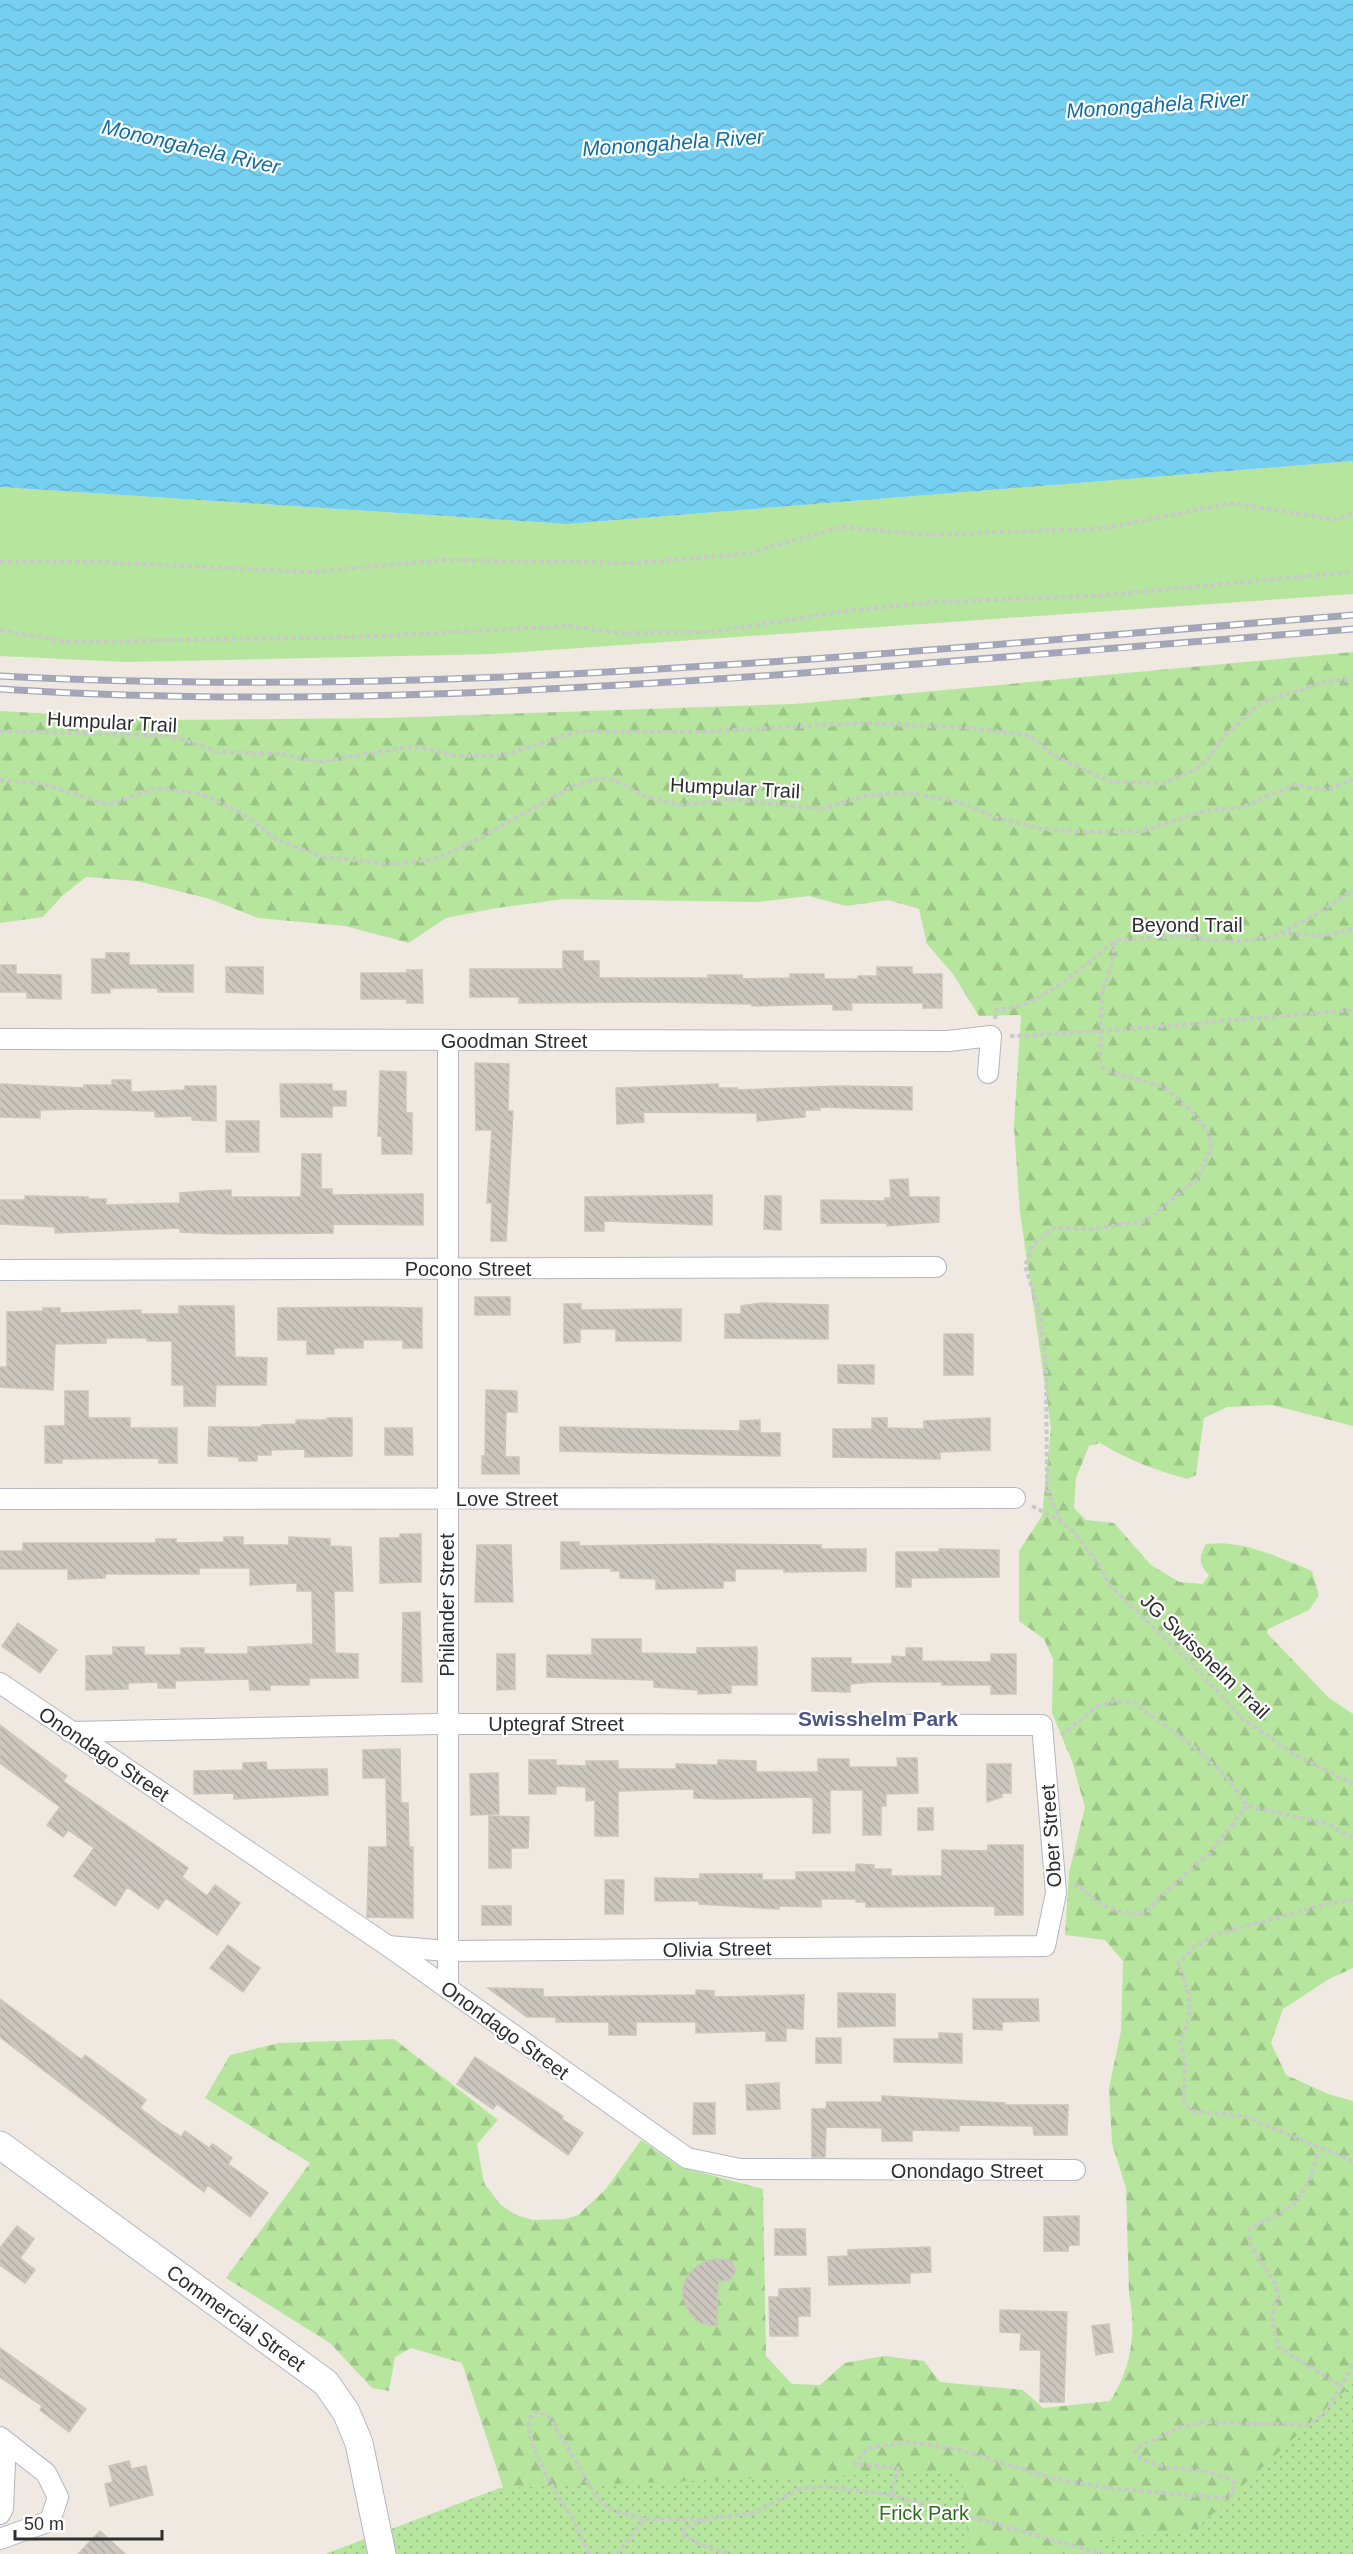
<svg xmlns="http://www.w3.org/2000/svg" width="1353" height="2554" font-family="Arial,sans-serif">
<defs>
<pattern id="forest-firs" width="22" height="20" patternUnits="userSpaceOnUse" patternTransform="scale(1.5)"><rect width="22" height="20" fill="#b6e59e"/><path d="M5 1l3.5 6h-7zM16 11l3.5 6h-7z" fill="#9dc588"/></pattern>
<pattern id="park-dots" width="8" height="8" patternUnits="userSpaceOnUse" patternTransform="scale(1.5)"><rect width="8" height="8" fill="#b6e59e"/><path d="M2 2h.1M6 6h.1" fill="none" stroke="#9dc588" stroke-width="1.8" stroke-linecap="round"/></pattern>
<pattern id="water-waves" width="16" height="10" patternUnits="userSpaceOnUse" patternTransform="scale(1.5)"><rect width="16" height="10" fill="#75cff0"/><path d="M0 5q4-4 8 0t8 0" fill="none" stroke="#66b2ce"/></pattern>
<pattern id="building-back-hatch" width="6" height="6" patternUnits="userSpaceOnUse" patternTransform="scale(1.5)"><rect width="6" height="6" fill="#cbc7bf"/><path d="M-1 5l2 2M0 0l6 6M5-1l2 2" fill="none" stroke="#afaba4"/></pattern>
</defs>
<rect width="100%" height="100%" fill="#efe9e1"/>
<!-- grass -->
<path fill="#b6e59e" d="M1353 461V594L493 654 126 662 0 656V487L567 524Z"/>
<!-- forest -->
<path fill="url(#forest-firs)" d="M1353 652V1426L1272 1405 1227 1407 1204 1418 1196 1475 1187 1479C1155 1470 1128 1460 1100 1443L1089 1446 1076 1478 1074 1508 1086 1520 1114 1523 1151 1565 1179 1582 1203 1584 1209 1575C1198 1564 1199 1557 1206 1544 1242 1539 1280 1558 1312 1571L1319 1595 1309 1610 1268 1629 1267 1633 1329 1698 1353 1714V1968L1329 1979 1283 2009 1271 2043 1286 2075 1328 2094 1353 2101V2554H534L512 2515 462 2363 411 2348 395 2357 389 2391 372 2388 330 2343 226 2278 310 2163 205 2098 230 2055 279 2043 394 2039 498 2120 477 2144 484 2183 501 2205 516 2215 533 2220 566 2219 578 2215 605 2190 641 2140 680 2167 763 2189 766 2356 792 2384 820 2385 845 2363 884 2356 924 2361 940 2382 1023 2390 1043 2408 1110 2401C1131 2370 1137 2331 1129 2294L1126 2188 1112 2143 1109 2088 1121 2031 1123 1961 1105 1940 1065 1935 1069 1873 1085 1807 1072 1761 1052 1713 1053 1659 1044 1639 1019 1621V1551L1042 1516 1051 1427 1020 1212 1014 1126 1021 1015 979 1016 953 974 927 944 919 909 888 900 846 906 809 896 758 902 564 899 497 908 446 918 409 943 345 926 258 918 210 899 137 881 86 877 62 896 43 917 0 923V711L165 720 387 718 794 704Z"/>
<!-- park -->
<path fill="url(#park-dots)" d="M1353 2383V2554H1098L1097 2540 1196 2529Z
M961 2471 970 2554H325L500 2488Z"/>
<!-- water -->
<path fill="url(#water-waves)" d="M0 0H1353V461L567 524 0 487Z"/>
<!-- building -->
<path fill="url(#building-back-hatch)" stroke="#cbc5ba" stroke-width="1.5" d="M563 951H583V961H599V978H708V975H742V979L790 978V974H824V979H858V976H877V967H912V974H942V1008H923V1003H851L852 1010H833V1004L752 1006V1004L659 1002 519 1003V997H470V969H563Z
M106 953H129V965H193V992H158V988H110V993H92V959H106Z
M0 965H16V974L61 975V999L27 998V992H0Z
M226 967H263V994L226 992Z
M407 970H422L423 1003H407V999H361V973H407Z
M475 1063 509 1064 508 1111H513L506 1241H491L492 1203H487L492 1130H476Z
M380 1071 406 1072V1113H412V1154H382V1136H378Z
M112 1080H131V1092L185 1090V1086H216V1121L192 1120V1116L155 1117V1111L84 1109 40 1110V1118L0 1117V1084L84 1088V1085H112Z
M280 1084H332V1091H346V1106H332V1117H281Z
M718 1084V1088H737V1090L839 1086 912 1087V1110L820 1107V1110H805V1117L757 1121V1113L643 1112 644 1122 617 1124 616 1088Z
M226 1121H259V1152H226Z
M302 1154H321V1189H332V1195L423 1194V1225L333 1224V1233L226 1234 180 1232V1228L55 1233V1227L0 1224V1200H25V1196L88 1197V1199H106V1205L180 1203V1193L206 1191 231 1190V1197H301Z
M908 1179 909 1197H939V1222L887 1226V1223H821V1200L885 1201V1198H891L890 1180Z
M712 1195V1225L604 1221V1231H585V1197Z
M765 1196H781V1230L764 1229Z
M475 1297H510V1315H475Z
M762 1303 828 1305V1339L725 1338V1314H741V1306Z
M564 1304H581V1310L681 1309V1341H616V1329H580V1342L564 1343Z
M179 1306H234L235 1357 267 1358 266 1385H216L215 1406H184V1385H172V1341H147V1338H106V1343L55 1344 53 1390 0 1387V1367H7V1312L43 1311V1308H60V1313L141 1310V1314H179Z
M374 1307 422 1308V1348H403V1340H363V1348H334V1354H307V1340H278V1308Z
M944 1334H973V1375H944Z
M838 1365H874V1384L838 1383Z
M486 1390 517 1391V1412H506L505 1457H519V1474H482V1456H485Z
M65 1391H88V1418H130V1428H177V1463H159V1458L62 1459V1463H45V1426H65Z
M327 1418H352V1456L305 1457V1449L271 1450V1455H257V1461H239V1457L208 1456 209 1427H262V1425L296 1424V1420H327Z
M872 1418H887V1428L924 1429V1421L990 1418V1450L940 1452V1459L833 1457V1429H872Z
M760 1420V1433H780V1456L560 1451V1427L740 1431V1421Z
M385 1428H412L413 1455H385Z
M400 1534H421V1582L380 1583V1538H400Z
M224 1537H243V1545H289V1537L330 1539V1546L351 1547 353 1591H334L335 1653 358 1654V1678H309V1685H270V1690H250L249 1679 175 1681V1688H158V1682L128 1683V1689L86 1690V1656L113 1655V1647H144V1655H181V1648H204V1654H248V1647L313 1644 312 1591H297V1583L250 1585V1568H199V1574H105V1578L68 1579V1569H0V1551H23V1543H156V1539H176V1543L224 1542Z
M561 1542H579V1546L708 1544 821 1545V1549H866V1571L784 1572V1569H735V1581H723V1588L656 1589V1579L620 1578V1571H611V1568L561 1569Z
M477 1545H511L513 1602H475Z
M939 1549 999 1550V1577L911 1578V1587H896V1552H939Z
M420 1612 422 1682H402L403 1613Z
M18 1623 57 1650 40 1673 2 1646Z
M592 1639H641V1653L697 1654V1648L757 1647V1685H731V1693L698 1694V1690L654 1687V1680L547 1677V1655H592Z
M906 1648H922V1661L991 1662V1654H1016V1694H991V1685H942V1682H872L850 1684V1692L812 1691V1658H851V1664H892V1656L906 1657Z
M497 1654H515V1689L497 1690Z
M0 1725 67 1776 63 1781 188 1868 182 1877 207 1896 215 1885 240 1903 217 1935 166 1898 158 1909 127 1887 115 1906 74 1876 94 1848 68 1830 63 1837 47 1825 60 1807 0 1763Z
M400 1749 401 1803H408L409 1847H413V1918L367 1917 369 1847H387L386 1778H363V1750Z
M897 1758H917L918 1793 886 1794V1806H881V1835H863V1790H830V1833H813V1797L718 1799 694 1798V1789L618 1791V1836H595V1800L586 1801V1787L556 1786V1794H529V1760H556V1765L586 1766V1761H618V1769H676V1764L718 1765V1760L756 1761V1772H818V1759H849V1767H898Z
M266 1762 267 1770 327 1769 328 1795 234 1799V1793L194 1794V1771L243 1770V1763Z
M987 1764H1011V1793H1002V1797L987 1802Z
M498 1773 499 1814 471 1815 470 1774Z
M918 1808H933V1830H918Z
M489 1816 529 1817 528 1848H511V1868H489Z
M988 1845H1023V1915H995V1906L866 1907V1902H856V1899H821V1907L779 1906V1909L699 1904V1901H655V1878L700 1879V1874H762V1880H796V1872H856V1864L874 1865V1869H891V1876H942V1850L988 1851Z
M605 1880H624L623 1914H605Z
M482 1906H511V1925H482Z
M228 1945 260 1968 243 1992 210 1968Z
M488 1988 543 1989V1997L696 1995V1990L714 1991V1997L804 1995 803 2029 786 2028V2041H766V2031L696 2033V2022H636V2035H609V2022H556V2017H527Z
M838 1993 895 1994V2026L838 2027Z
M0 1999 82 2060 85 2055 146 2100 140 2108 164 2126 181 2137 185 2131 209 2148 213 2144 232 2158 228 2164 268 2193 250 2217 208 2185 204 2192 0 2037Z
M973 1999H1038L1039 2021 1002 2022V2030L973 2029Z
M939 2033 962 2034V2063L894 2062V2039H939Z
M816 2038H841V2063H816Z
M475 2057 563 2116 562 2119 583 2133 568 2155 497 2104 493 2109 457 2084Z
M779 2083 780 2109 747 2110 746 2085Z
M882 2096 1005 2103V2105H1068L1067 2135H1034L1033 2126 959 2125V2131L912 2130V2141H882V2128L826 2127 825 2157H812V2109H826L827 2102H882Z
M694 2103H715V2134H693Z
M1079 2216V2245H1069L1068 2251H1044V2217Z
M17 2226 34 2239 20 2258 35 2270 25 2283 0 2265V2248Z
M775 2229H805L806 2255H775Z
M930 2247 931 2272 910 2273V2283L829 2285 828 2257 848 2256V2250Z
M721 2259 731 2260 736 2271 729 2280 718 2282 717 2326 701 2323 691 2315 683 2298V2286L688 2275 696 2267 708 2260Z
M810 2288V2316H798V2336H770L769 2297H779V2289Z
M1000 2310 1067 2312 1064 2402H1040L1041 2350H1020L1021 2333 1000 2332Z
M1109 2324 1113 2352 1096 2355 1092 2326Z
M0 2348 86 2409 69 2432 40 2410 42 2406 0 2377Z
M129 2461 131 2469 146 2466 153 2495 110 2506 105 2484 113 2482 109 2466Z
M100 2531 125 2554H78Z"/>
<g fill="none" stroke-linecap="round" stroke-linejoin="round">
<!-- street casing -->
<g stroke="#b4b7c1" stroke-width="22">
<path id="street" d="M0 1039 948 1041 991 1036 988 1073
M0 1270 936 1267
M0 1499 1015 1498
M0 1683 388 1946 687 2158 740 2169 1075 2170
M70 1732 436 1724 1042 1725 1056 1893 1045 1946 447 1951 388 1946
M448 1989V1041
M0 2437 46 2473 58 2497 50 2521 0 2539
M0 2449 5 2463 3 2508 0 2514"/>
</g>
<!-- secondary casing -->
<g stroke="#b4b7c1" stroke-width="29">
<path id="secondary" d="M0 2145 326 2383 346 2412 359 2443 382 2554"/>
</g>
<!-- path -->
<path stroke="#c9c9c9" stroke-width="4" stroke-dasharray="4.5 3" stroke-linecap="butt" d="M0 562H100L310 572 441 560 634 563 746 554 842 527 931 535 1106 528 1231 503 1337 520 1353 513
M0 630 68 642 355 637 569 626 619 633 710 632 846 611 937 602 1094 596 1353 572
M0 731 172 736 219 752 281 754 319 762 413 746 459 756H501L579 731 697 732 863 723 971 728 1029 735 1054 756 1111 782 1164 783 1194 770 1207 760 1223 737 1262 702 1328 681 1353 680
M0 780 40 783 109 805 156 788 201 794 242 813 277 840 324 857 390 864 432 860 469 844 571 787 600 778 615 780 644 796 682 805 729 799 821 809 868 795 911 793 959 802 995 817 1043 829 1088 832 1143 831 1207 810 1240 808 1294 785 1327 790 1353 779
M1281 933 1322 936 1353 929
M995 1019 996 1010C1042 1007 1080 968 1115 941
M1010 1036C1124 1031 1239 1019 1353 1010
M1032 1506 1061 1521 1077 1536 1099 1565 1111 1587 1189 1661 1243 1719 1294 1754 1353 1784
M1061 1521 1047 1490 1046 1365 1039 1309 1025 1266 1033 1245 1054 1228 1093 1229 1146 1221 1198 1178 1211 1148 1208 1131 1190 1110 1165 1087 1105 1070 1100 1064 1102 991 1112 965 1115 940 1181 936 1234 942 1274 936 1314 916 1353 890
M1061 1735 1096 1707 1114 1701 1133 1702 1193 1746 1228 1779 1247 1806 1329 1824 1353 1839
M1074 1887 1078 1885C1101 1908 1114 1914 1146 1913L1158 1898 1209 1854 1247 1806
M1353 1900 1331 1903 1217 1934 1195 1946 1178 1964C1191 1996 1195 2009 1180 2042L1185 2061 1184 2102 1191 2111 1243 2116 1353 2161
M1317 2154C1311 2179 1304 2200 1280 2213 1270 2219 1260 2222 1250 2229L1249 2242 1276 2285 1278 2297 1272 2318 1278 2347 1341 2386
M891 2495 1103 2554
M705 2520 684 2528 682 2535 711 2549 731 2554
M589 2554 572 2518 546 2476 532 2444 528 2421 535 2412 548 2415 596 2496 609 2509 645 2519
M617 2554 645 2519H705L754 2513 799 2489 823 2486 891 2495 898 2468 855 2464 868 2448 906 2442 957 2449 1051 2478 1109 2488 1225 2498 1233 2494 1234 2482C1205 2462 1156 2477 1135 2452L1137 2448 1178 2428 1202 2422 1308 2425 1326 2412 1353 2365"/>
<!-- street -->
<use href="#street" stroke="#fff" stroke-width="20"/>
<!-- secondary -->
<use href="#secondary" stroke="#fff" stroke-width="27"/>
<!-- rail casing -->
<g stroke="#a3a6b8" stroke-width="7">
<path id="rail" d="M0 676C452 700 903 651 1353 615
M0 689C271 707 546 692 817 672 995 658 1174 644 1353 629"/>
</g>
<!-- rail -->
<use href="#rail" stroke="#fff" stroke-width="4.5" stroke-dasharray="14" stroke-linecap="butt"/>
</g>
<g text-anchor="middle" stroke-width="4.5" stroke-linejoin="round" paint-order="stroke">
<!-- street labels -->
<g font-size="20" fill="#2e2e2e" stroke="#fff">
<text transform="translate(112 722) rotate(3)" y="7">Humpular Trail</text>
<text transform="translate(735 788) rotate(3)" y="7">Humpular Trail</text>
<text x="1187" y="932">Beyond Trail</text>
<text x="514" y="1048">Goodman Street</text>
<text x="468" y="1276">Pocono Street</text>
<text x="507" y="1506">Love Street</text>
<text transform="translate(447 1605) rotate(-90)" y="7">Philander Street</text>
<text transform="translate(1205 1656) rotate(44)" y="7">JG Swisshelm Trail</text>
<text x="556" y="1731">Uptegraf Street</text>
<text transform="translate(104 1754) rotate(34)" y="7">Onondago Street</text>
<text transform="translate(1051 1836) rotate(-94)" y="7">Ober Street</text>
<text transform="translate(717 1949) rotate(-1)" y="7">Olivia Street</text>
<text transform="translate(505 2030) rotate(36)" y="7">Onondago Street</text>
<text x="967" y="2178">Onondago Street</text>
<text transform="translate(236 2318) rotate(36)" y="7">Commercial Street</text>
</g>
<!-- park labels -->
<g font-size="20" fill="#2c6e1b" stroke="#fff">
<text x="924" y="2520">Frick Park</text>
</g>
<!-- water labels -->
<g font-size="21" font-style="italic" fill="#0d6fa3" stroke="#fff">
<text transform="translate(1157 105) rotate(-4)" y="7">Monongahela River</text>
<text transform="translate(673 143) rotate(-4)" y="7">Monongahela River</text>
<text transform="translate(191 147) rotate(13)" y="7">Monongahela River</text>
</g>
<!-- neighbourhood labels -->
<g font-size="21" font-weight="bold" fill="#4d5680" stroke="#fff">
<text x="878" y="1726">Swisshelm Park</text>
</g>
</g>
<!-- scale -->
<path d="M15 2530v9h147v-9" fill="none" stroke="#2e2e2e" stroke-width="3"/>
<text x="24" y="2530" font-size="18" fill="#2e2e2e" stroke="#ffffff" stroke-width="4.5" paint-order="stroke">50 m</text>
</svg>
